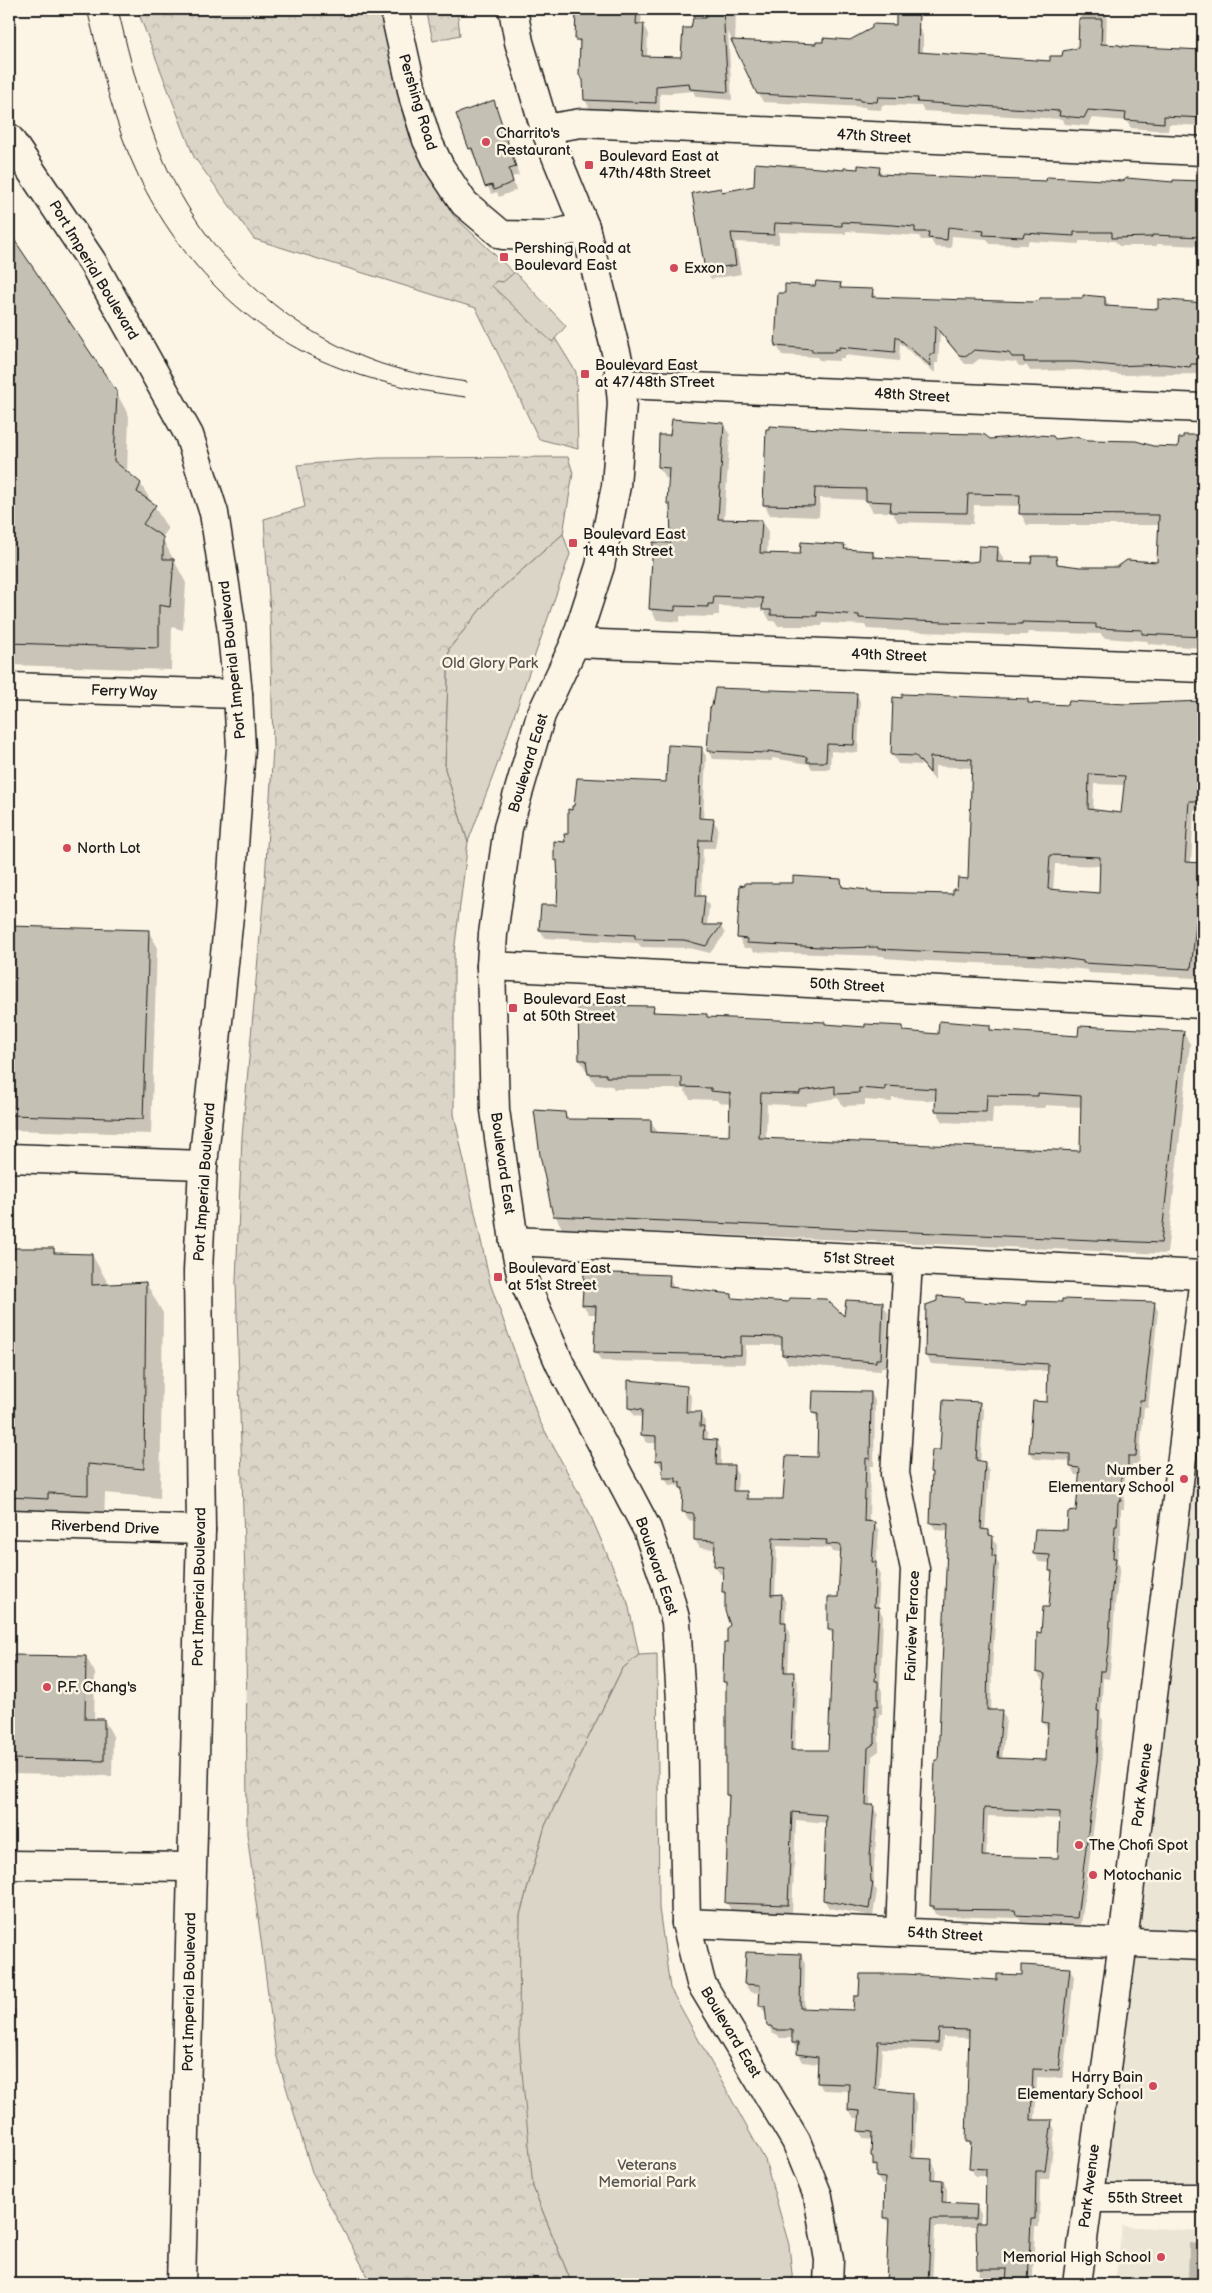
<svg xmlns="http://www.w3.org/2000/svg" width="1212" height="2293" font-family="'Balsamiq Sans',sans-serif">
<defs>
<pattern id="forest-crowns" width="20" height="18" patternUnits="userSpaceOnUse" patternTransform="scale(1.25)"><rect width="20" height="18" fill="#dbd5c8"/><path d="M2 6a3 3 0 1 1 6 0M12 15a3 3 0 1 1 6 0" fill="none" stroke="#bbb6ab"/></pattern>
</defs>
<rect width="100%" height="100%" fill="#fcf5e5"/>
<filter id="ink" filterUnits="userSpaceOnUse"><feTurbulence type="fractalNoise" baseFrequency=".02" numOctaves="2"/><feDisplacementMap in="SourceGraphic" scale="10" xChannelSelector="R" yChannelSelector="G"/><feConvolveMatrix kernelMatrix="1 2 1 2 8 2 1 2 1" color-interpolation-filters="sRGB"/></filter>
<g filter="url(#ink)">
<!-- built -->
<path fill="#ebe5d6" d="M1192 1270H1203V1943L1108 1939Z
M1123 1942 1203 1946V2202L1088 2198Z
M1122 2226 1203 2231V2284H1115Z"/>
<!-- forest -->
<path fill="url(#forest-crowns)" stroke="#7c7872" d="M137 9H382L398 97 410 137 453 215 516 275 576 372 578 449 539 439 476 308 254 239 194 157Z
M426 9H457L460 35 433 41Z
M568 457 573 473 563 534 488 600 449 649 445 769 468 842 454 952V1114L490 1283 539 1420 589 1512 628 1603 639 1655 622 1669 545 1826 520 1915 533 2187 572 2284H372L312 2172 276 2054 247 1834 246 1609 236 1281 242 1137 265 880 273 748 270 613 264 519 305 507 297 465 378 458Z"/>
<!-- green -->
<path fill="#dbd5c8" stroke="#7c7872" d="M515 272 566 326 552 342 492 286 496 281 503 282Z
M563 534 570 554 496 768 468 842 445 769 449 649 488 600Z
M657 1654 659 1908 670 1988 765 2160 789 2245 793 2284H572L533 2187 519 2040 520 1915 545 1826 622 1669 639 1655Z
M9 2009 15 2010 9 2117Z"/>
<!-- shadow -->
<path fill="#0003" fill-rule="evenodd" d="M577 9H642L641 26H644L648 34 647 57 683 58 692 29 695 9H761V11H736L735 42 817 45 850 41 918 26 923 35V54L1051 62 1079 49 1081 9H1107L1106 45 1196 51V39L1203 37V126L1169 124 1168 131 1131 128 1127 121 1092 118 1088 126 1065 124 1062 119 924 111 921 106 882 105 881 110 866 109 865 107 763 102 728 32 732 100 696 97 693 91 660 94V111L590 109 585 100 581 47 577 39Z
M493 102 519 175 512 177 516 190 499 197 497 192 491 194 476 155 474 156 470 149Z
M879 168 883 175 1048 182H1203V246L1157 244V246H1119L1115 241H1079V244L1028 241V245L990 244 987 239 952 236 951 248 935 247 931 240H921L919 236 846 231V234L779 232V244L735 242 741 274 711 279 706 270 721 189 723 193 845 171Z
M9 234 116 392 129 416 127 473 140 483 168 529 162 538 186 583 183 630 172 627 171 670 9 665Z
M840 284 843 289 872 290 877 299 1033 303 1105 298 1110 307 1159 310 1177 303 1203 304V374L1122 375 1081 370 1030 371 1027 366H1019L1016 362 979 359 973 364H965L940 333 938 363H935V373L900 343 899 361 844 355V358H839V361L819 360 817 357 782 355 777 346 786 294Z
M723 424 730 435 724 521H762L768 532 767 555H801L844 546 846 550 872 552 876 558 980 563 997 548 1004 559 1003 563 1032 565 1055 558 1060 566 1080 568H1117L1158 563 1160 525H1027L1021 514V506L974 505 973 524 898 522 892 512H873L866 500 820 498 819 517 770 515 764 504 768 430 990 440H1054L1179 448 1184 436 1203 437V648L1149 644 1147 641 1104 638 1101 634 1028 632V635H1007L923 632 867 629 865 625 823 623 822 626H778L775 621H770L763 608 719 606V615H714L713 617 680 616V622L657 620 650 609 672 544 671 508 669 504 670 478H665L659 467 661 436H671Z
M856 694 860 701 858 753 831 751 830 769H812L809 764 772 758V761L713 759 708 751Z
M1028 700 1030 704 1069 706 1203 701V810H1194L1191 864 1203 865V916L1196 978 1089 973 1088 970 1051 966 926 961 885 958 884 956 754 952 751 948H744L739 938 794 884 840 880 845 889 868 893 954 896 969 880 973 768 935 766V781L923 765 898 764 892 754ZM1094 784 1126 785 1123 814 1093 811ZM1055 864 1101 866 1100 894 1053 891Z
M701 748 706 756 703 820H713L718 828 715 848H703L701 898H704L709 906 707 926H721L725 934 710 953 690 948 641 947 638 943 545 938 540 930 542 906H558L559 866 555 860 566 843 573 811 667 783Z
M9 927 148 931 157 946 151 1134 9 1130Z
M653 1008 656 1013 706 1015 709 1019 866 1028 902 1027 905 1033 940 1035 989 1026 993 1031 1079 1037 1183 1032 1190 1044 1167 1254 562 1228 555 1215 564 1113 568 1120 651 1121 658 1133 730 1138 731 1104 719 1103 717 1100 690 1099 684 1089H614L612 1086 596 1085 587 1072 580 1060ZM838 1098 843 1106 865 1105V1100L892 1102V1098L937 1101 936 1110 943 1122 992 1124 993 1107 1045 1108V1105L1082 1107 1081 1153 766 1139 767 1104 807 1106V1103Z
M54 1249 56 1254 92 1255 109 1285 146 1283 163 1313 160 1498 105 1493 104 1524 9 1520V1253Z
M669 1276 674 1289 731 1295 734 1299 845 1319 882 1303 888 1313 886 1368H881V1371L788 1364 783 1355V1345H746L745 1364 601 1361 595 1351 597 1314H589L583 1305Z
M963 1299 966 1303 1028 1307 1154 1303 1158 1311 1148 1408 1144 1407 1139 1464H1132V1476H1125L1124 1509H1121V1534H1119L1117 1562 1120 1567 1115 1604 1112 1653 1109 1679 1103 1678 1101 1717 1103 1720 1101 1770 1081 1925 1021 1922 1019 1918 940 1916 935 1914 931 1906 936 1761H939L949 1531 936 1530 931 1523 933 1476 931 1472 941 1452 979 1403 984 1411 980 1462 984 1463 989 1471 985 1531H988L997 1545 996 1560 999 1565 992 1667 991 1711H1001L1006 1719 1002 1759 1048 1762V1730L1043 1722 1046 1681 1042 1680 1037 1672 1043 1634 1050 1609 1053 1576 1050 1571 1051 1563 1039 1562 1034 1554 1068 1531 1077 1512 1081 1475H1075L1071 1467V1461L1035 1459 1030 1452 1048 1403 1049 1371 931 1364 927 1356ZM988 1816 1061 1819 1059 1859 986 1857Z
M686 1388 691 1396 690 1413 700 1414 705 1422 704 1429 708 1435 707 1441H717L721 1449V1466L733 1467 738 1475 737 1492H746L751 1500H784L819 1458V1422L814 1413 871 1393 875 1401 874 1466H870L869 1523H874L879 1531 876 1566 880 1572 878 1608 883 1616 880 1686 882 1691V1714H879V1751L872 1756 870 1806 873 1807 878 1815 874 1865V1887L877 1891 873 1916 829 1908 824 1900 827 1823 796 1820 792 1913 731 1910 726 1902 730 1801 727 1795 728 1688 724 1681 732 1626 726 1597 723 1592 724 1574H720L715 1566 716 1549 700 1548 695 1540V1521L688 1520 684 1512V1494L680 1486 669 1485 664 1477V1468H662L657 1460V1443H647L642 1435 643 1417 634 1416 629 1407ZM777 1546 830 1548 832 1552 842 1553 839 1599 829 1629 834 1638 829 1752 795 1751 798 1682 794 1674 788 1673 790 1632 785 1623 786 1603 782 1595 775 1596Z
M9 1656 86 1657 95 1673 94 1720H104L113 1736 112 1776 11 1774 9 1771Z
M801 1955 805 1963 804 2009 855 2012 1023 1976 1070 1969 1074 1977 1063 2078 1037 2077 1035 2121 1051 2122 1055 2130 1049 2179H1040L1039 2227H1035L1033 2275 1035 2284H980L978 2227H935L932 2284H888L890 2226 885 2218 886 2185H882L877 2177V2170L872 2156 873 2140 864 2139 859 2131 861 2118H854L849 2110 850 2091 823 2090 818 2082 819 2064 803 2062 793 2043V2038H780L777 2034H773L768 2025 767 2014 760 2006 761 1993 750 1992 745 1984ZM943 2037 970 2038 968 2142 972 2149 971 2168 975 2176H987L986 2225 980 2224 981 2214 976 2206 947 2204V2189L943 2181H935L936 2169 931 2160H915L916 2103 911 2094 879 2091 882 2048 942 2051Z
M1189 2243 1203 2244V2284H1188Z"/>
<!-- building -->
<path fill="#c4c0b3" stroke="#1c1c1c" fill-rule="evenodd" d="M576 9H637L636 24H644L642 56 681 57 683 28H691L693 18H706L707 9H723L728 92 690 89 689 83 656 86V103L584 100 583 80 579 75 580 40H575Z
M896 10 919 11 918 52 1050 61V56H1062L1063 51 1078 48 1079 19H1102L1101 44 1120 45V46L1203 50V118L1164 116V123L1125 120 1126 113 1088 110 1084 118 1059 116 1060 111 917 102 918 98 878 97 877 102 860 101V99L757 94 731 40 816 44V42H823V38L850 40 872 28V24L896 25Z
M494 100 516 167 509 169 513 182 494 190 492 185 485 187 472 148 469 149 456 114Z
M755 163 844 170V168L858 169V165L880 167 879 174 969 178 1046 181 1047 177 1123 181 1127 178 1173 182V180L1203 181V237L1152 235V237L1112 238V232H1074V236L1024 233 1023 237 983 235 984 231 948 227 947 240 928 238 929 232H915V227L893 225 842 222V226L775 223 774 235 731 233 736 265 705 270 692 193 721 188 722 192 754 186Z
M9 232 117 392 114 461 141 483 137 492 156 505 143 524 163 537V559H174L170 607 159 605V648L9 643Z
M816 281 841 283 840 288 873 289 872 297 1033 302 1040 300V298H1083V295L1105 297V306L1158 309V299L1203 303V359H1201V364H1191L1190 367 1163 364 1117 366 1075 362H1024V357H1012L1009 353 1000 352 974 350 967 356 959 355 935 326 934 354H930L931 366 896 336 895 352 839 347V350L835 349V352H812V349L775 346 778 293H785V284L815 286Z
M672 419 724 423 718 519 762 520 760 553 800 554 801 542 845 545 844 549 873 551V557L971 562 978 561 979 546 998 547 997 562 1031 563 1032 556H1056L1057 564 1080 567H1117L1127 560 1157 562 1159 515 1019 514 1020 495 968 494 967 513 890 512 891 502 866 501V489L815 488 814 506 763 505 766 429H769V426L875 432 980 434 985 435 990 439 1037 435 1053 436 1055 439 1075 437 1089 440 1136 441 1153 446 1178 447 1179 438H1183V435H1203V637L1142 634V630L1096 628V624L1022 622V624H1000L916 621 859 618V615L817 612V616L771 615V610H762L763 598 714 596 713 604H708V607L675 606V611L649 609 653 542 671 543 670 504H667L669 468 658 467 659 435H670Z
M715 688 857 693 854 745 827 744 826 762H807V757L768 751V753L707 751 710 708 712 706Z
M902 694 1028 699V703L1068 705 1069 701 1126 704 1203 701V801H1189L1185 862 1203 863 1191 969 1083 963V961L1045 956 920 951 878 949V947L839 948 747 943V939L737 938 740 885 745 886V883H793V876L841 879 842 887 868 890V892L953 894V889H957L958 878 968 879 972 759 930 757V773L916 756 891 755 893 697 902 698ZM1089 774 1125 776 1121 813 1088 809ZM1050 855 1100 857 1099 893 1048 889Z
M668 745 702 747 699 818 714 819 711 840H699L696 896H705L702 925H722L706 946 684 940 635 939V935L539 930 541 905H557L558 881 557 860H554V841L565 842 564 834H568V809L572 810V806H574L577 778 666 782Z
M9 926 149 930 143 1119 9 1115Z
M578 1005 654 1006 653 1012 707 1014V1017L825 1022V1024L865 1027V1024L903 1026V1031L938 1034 939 1021 990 1025V1030L1078 1036 1079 1026 1184 1031 1161 1243 553 1216 540 1155 534 1110 565 1112 566 1119 651 1120V1132L729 1136 730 1093 711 1091V1088L682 1087V1077H606V1074H588L586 1060H579ZM835 1086V1094L859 1093V1088L885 1090V1086L936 1089 935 1111 986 1112 987 1095 1038 1096V1093L1081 1096 1080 1151 759 1138 761 1093 800 1094V1091Z
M9 1248H54V1253L92 1254V1285L146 1282 144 1469 88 1464V1495L48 1493V1499L9 1497Z
M584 1272 670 1275 669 1287 732 1294V1298L788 1302 790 1298 826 1299 844 1316 846 1300 883 1302 881 1359H876V1362L782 1355V1337L741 1336V1355L594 1352 596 1306 582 1305Z
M937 1296 964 1298V1301L1026 1305V1301L1062 1302V1299L1155 1302 1144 1400H1140L1136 1456H1128V1469H1121V1501L1118 1502 1117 1526H1115L1113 1558H1116L1111 1595 1109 1645 1105 1671H1100L1097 1711H1099L1097 1762 1077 1918 1016 1915 1015 1910 934 1909V1906H930L935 1760H938L948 1524 930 1523 932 1472H930L932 1450H940L943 1400 980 1402 976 1460 985 1462 981 1529 989 1530V1535L993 1536 992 1556H996L988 1658 987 1710H1002L998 1758 1046 1760 1048 1723 1042 1722 1045 1674 1036 1672 1037 1632 1041 1633 1043 1607H1049L1052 1571H1049L1050 1555 1033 1554 1035 1529 1067 1530 1068 1512 1076 1511 1080 1468 1070 1467V1454L1029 1452 1033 1401 1047 1402 1048 1364 925 1356 926 1305 937 1301ZM984 1808 1060 1812 1058 1858 982 1856Z
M628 1380 687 1386 686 1412H701L700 1426H704L703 1439 717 1440 716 1465H734L733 1491H747V1499H783L786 1456 817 1457 818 1414 812 1413 813 1391 871 1392 870 1459 866 1458 864 1521 875 1522 872 1562H876L874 1607H879L875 1681H878V1706H875V1743L868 1748 866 1805H874L870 1856 871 1882H873L869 1909 823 1900 826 1815 792 1812 788 1905 725 1903 729 1795H726V1682H723L724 1643H727V1629L730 1625 725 1611V1592H722L723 1567 714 1566 715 1541 694 1540V1515L693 1513 682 1512 683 1488H680V1482H676V1478H663L662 1460 656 1461V1436L641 1435 642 1410 628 1408ZM773 1538 827 1540 826 1544 841 1545 838 1597H828V1630H833L828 1750H791L794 1672H784L786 1622H781L782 1594 771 1595Z
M9 1655 86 1656 85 1719H104V1761L9 1759Z
M746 1952 801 1954 800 2008 853 2010 854 1996H859L860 1974H905L997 1980V1974L1022 1975V1965L1070 1968 1059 2070 1033 2069 1031 2120H1052L1045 2171H1036L1035 2219H1031L1028 2284H1006L1007 2269H977L976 2223H985L986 2169 969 2168 971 2142H966L969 2030 939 2029 938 2043 878 2041 875 2089 912 2093 911 2158 932 2159 931 2179 943 2180 942 2203 977 2205 976 2219H931L928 2284H886L889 2218H884L885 2178 876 2177V2165H873V2157L871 2156 872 2132 858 2131 860 2111 848 2110 849 2084 817 2083 818 2057 797 2054 798 2043H792V2030H774L771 2026H767L765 2006H759L760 1985 744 1984Z"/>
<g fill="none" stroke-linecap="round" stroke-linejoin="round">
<!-- minor casing -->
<g stroke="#1c1c1c" stroke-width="31">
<path id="minor" d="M394 9 414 99 427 140 440 167 464 203 502 235 545 236 585 227
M545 129 581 123 1203 151
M621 384 1203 408
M575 643 1203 668
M9 687 238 694
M491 966 1203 1004
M9 1158 203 1165
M514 1241 1203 1275
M9 1524 201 1530
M9 1865 191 1867
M686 1923 1203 1946
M900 1932 915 1569 895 1474 908 1262
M1088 2198H1203"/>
</g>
<!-- major casing -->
<g stroke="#1c1c1c" stroke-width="31">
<path id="major" d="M513 9 519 42 545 129 585 227 618 360 622 403 616 486 600 566 575 643 541 715 508 828 493 934 491 966 495 1110 514 1241 521 1274 560 1364 647 1529 666 1584 676 1622 682 1716 686 1923 701 1983 796 2141 818 2196 829 2260 828 2284
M9 138 93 263 189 435 214 513 231 624 238 694 241 748 229 916 203 1165 198 1271 201 1530 181 2284
M1077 2284 1123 1942 1203 1285"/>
</g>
<!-- minor -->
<use href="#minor" stroke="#fcf5e5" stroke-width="28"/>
<!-- major -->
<use href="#major" stroke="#fcf5e5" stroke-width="28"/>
<!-- tram -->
<path stroke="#1c1c1c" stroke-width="1" d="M87 9C101 65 113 123 138 175 180 264 254 339 348 371 387 385 426 392 466 397
M118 9C130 60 143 112 164 161 205 255 285 331 382 364 410 373 438 378 467 382"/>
</g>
</g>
<!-- markers -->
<g fill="#d1495b" stroke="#fcf5e5" stroke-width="2">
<circle cx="486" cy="142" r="5"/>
<rect x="584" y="160" width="10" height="10" rx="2.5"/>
<rect x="499" y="252" width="10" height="10" rx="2.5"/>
<circle cx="674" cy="268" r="5"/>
<rect x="580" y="369" width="10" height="10" rx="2.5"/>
<rect x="568" y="538" width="10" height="10" rx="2.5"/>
<circle cx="67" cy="848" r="5"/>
<rect x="508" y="1003" width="10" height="10" rx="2.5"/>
<rect x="493" y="1272" width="10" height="10" rx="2.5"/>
<circle cx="1184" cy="1479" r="5"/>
<circle cx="47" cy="1687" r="5"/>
<circle cx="1079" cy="1845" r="5"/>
<circle cx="1093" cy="1875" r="5"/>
<circle cx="1153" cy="2086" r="5"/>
<circle cx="1161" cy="2257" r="5"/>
</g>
<g text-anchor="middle" stroke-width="5" stroke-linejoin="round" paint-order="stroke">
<!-- street labels -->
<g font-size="15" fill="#1c1c1c" stroke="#fcf5e5">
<text transform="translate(418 102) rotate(73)" y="5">Pershing Road</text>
<text transform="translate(874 136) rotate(3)" y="5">47th Street</text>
<text transform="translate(94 270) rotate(59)" y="5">Port Imperial Boulevard</text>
<text transform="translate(912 395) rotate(3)" y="5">48th Street</text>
<text transform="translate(889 655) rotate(2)" y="5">49th Street</text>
<text transform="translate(232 660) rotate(-96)" y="5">Port Imperial Boulevard</text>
<text transform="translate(124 691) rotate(2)" y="5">Ferry Way</text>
<text transform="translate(528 763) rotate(-73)" y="5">Boulevard East</text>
<text transform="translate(847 985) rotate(3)" y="5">50th Street</text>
<text transform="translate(503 1163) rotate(82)" y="5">Boulevard East</text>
<text transform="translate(204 1182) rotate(-86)" y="5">Port Imperial Boulevard</text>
<text transform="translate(859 1259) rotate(3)" y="5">51st Street</text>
<text transform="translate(105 1527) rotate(2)" y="5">Riverbend Drive</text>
<text transform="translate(657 1566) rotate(71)" y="5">Boulevard East</text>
<text transform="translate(199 1587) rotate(-89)" y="5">Port Imperial Boulevard</text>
<text transform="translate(912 1626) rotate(-88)" y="5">Fairview Terrace</text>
<text transform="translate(1142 1785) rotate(-83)" y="5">Park Avenue</text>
<text transform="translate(945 1934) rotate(3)" y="5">54th Street</text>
<text transform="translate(189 1992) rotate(-89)" y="5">Port Imperial Boulevard</text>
<text transform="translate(731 2032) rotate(59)" y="5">Boulevard East</text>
<text transform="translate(1089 2186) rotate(-83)" y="5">Park Avenue</text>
<text x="1145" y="2203">55th Street</text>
</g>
<!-- poi labels -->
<g font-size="15" fill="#1c1c1c" stroke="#fcf5e5" text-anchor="start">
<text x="496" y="138">Charrito's<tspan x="496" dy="17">Restaurant</tspan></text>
<text x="599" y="161">Boulevard East at<tspan x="599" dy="17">47th/48th Street</tspan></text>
<text x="514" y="253">Pershing Road at<tspan x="514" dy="17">Boulevard East</tspan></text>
<text x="684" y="273">Exxon</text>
<text x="595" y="370">Boulevard East<tspan x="595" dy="17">at 47/48th STreet</tspan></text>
<text x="583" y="539">Boulevard East<tspan x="583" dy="17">1t 49th Street</tspan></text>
<text x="77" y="853">North Lot</text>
<text x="523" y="1004">Boulevard East<tspan x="523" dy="17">at 50th Street</tspan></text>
<text x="508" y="1273">Boulevard East<tspan x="508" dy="17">at 51st Street</tspan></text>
<text x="1174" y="1475" text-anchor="end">Number 2<tspan x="1174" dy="17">Elementary School</tspan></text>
<text x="57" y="1692">P.F. Chang's</text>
<text x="1089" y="1850">The Chofi Spot</text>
<text x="1103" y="1880">Motochanic</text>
<text x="1143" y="2082" text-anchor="end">Harry Bain<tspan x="1143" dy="17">Elementary School</tspan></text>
<text x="1151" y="2262" text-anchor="end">Memorial High School</text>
</g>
<!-- park labels -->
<g font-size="15" fill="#555450" stroke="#fcf5e5">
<text x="490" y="668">Old Glory Park</text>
<text x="647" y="2170">Veterans<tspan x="647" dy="17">Memorial Park</tspan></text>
</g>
</g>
<!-- margin -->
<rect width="1212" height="2293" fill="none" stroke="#fcf5e5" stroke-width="30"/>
<rect x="15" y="15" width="1182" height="2263" fill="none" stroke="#1c1c1c" stroke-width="2" filter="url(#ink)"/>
</svg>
